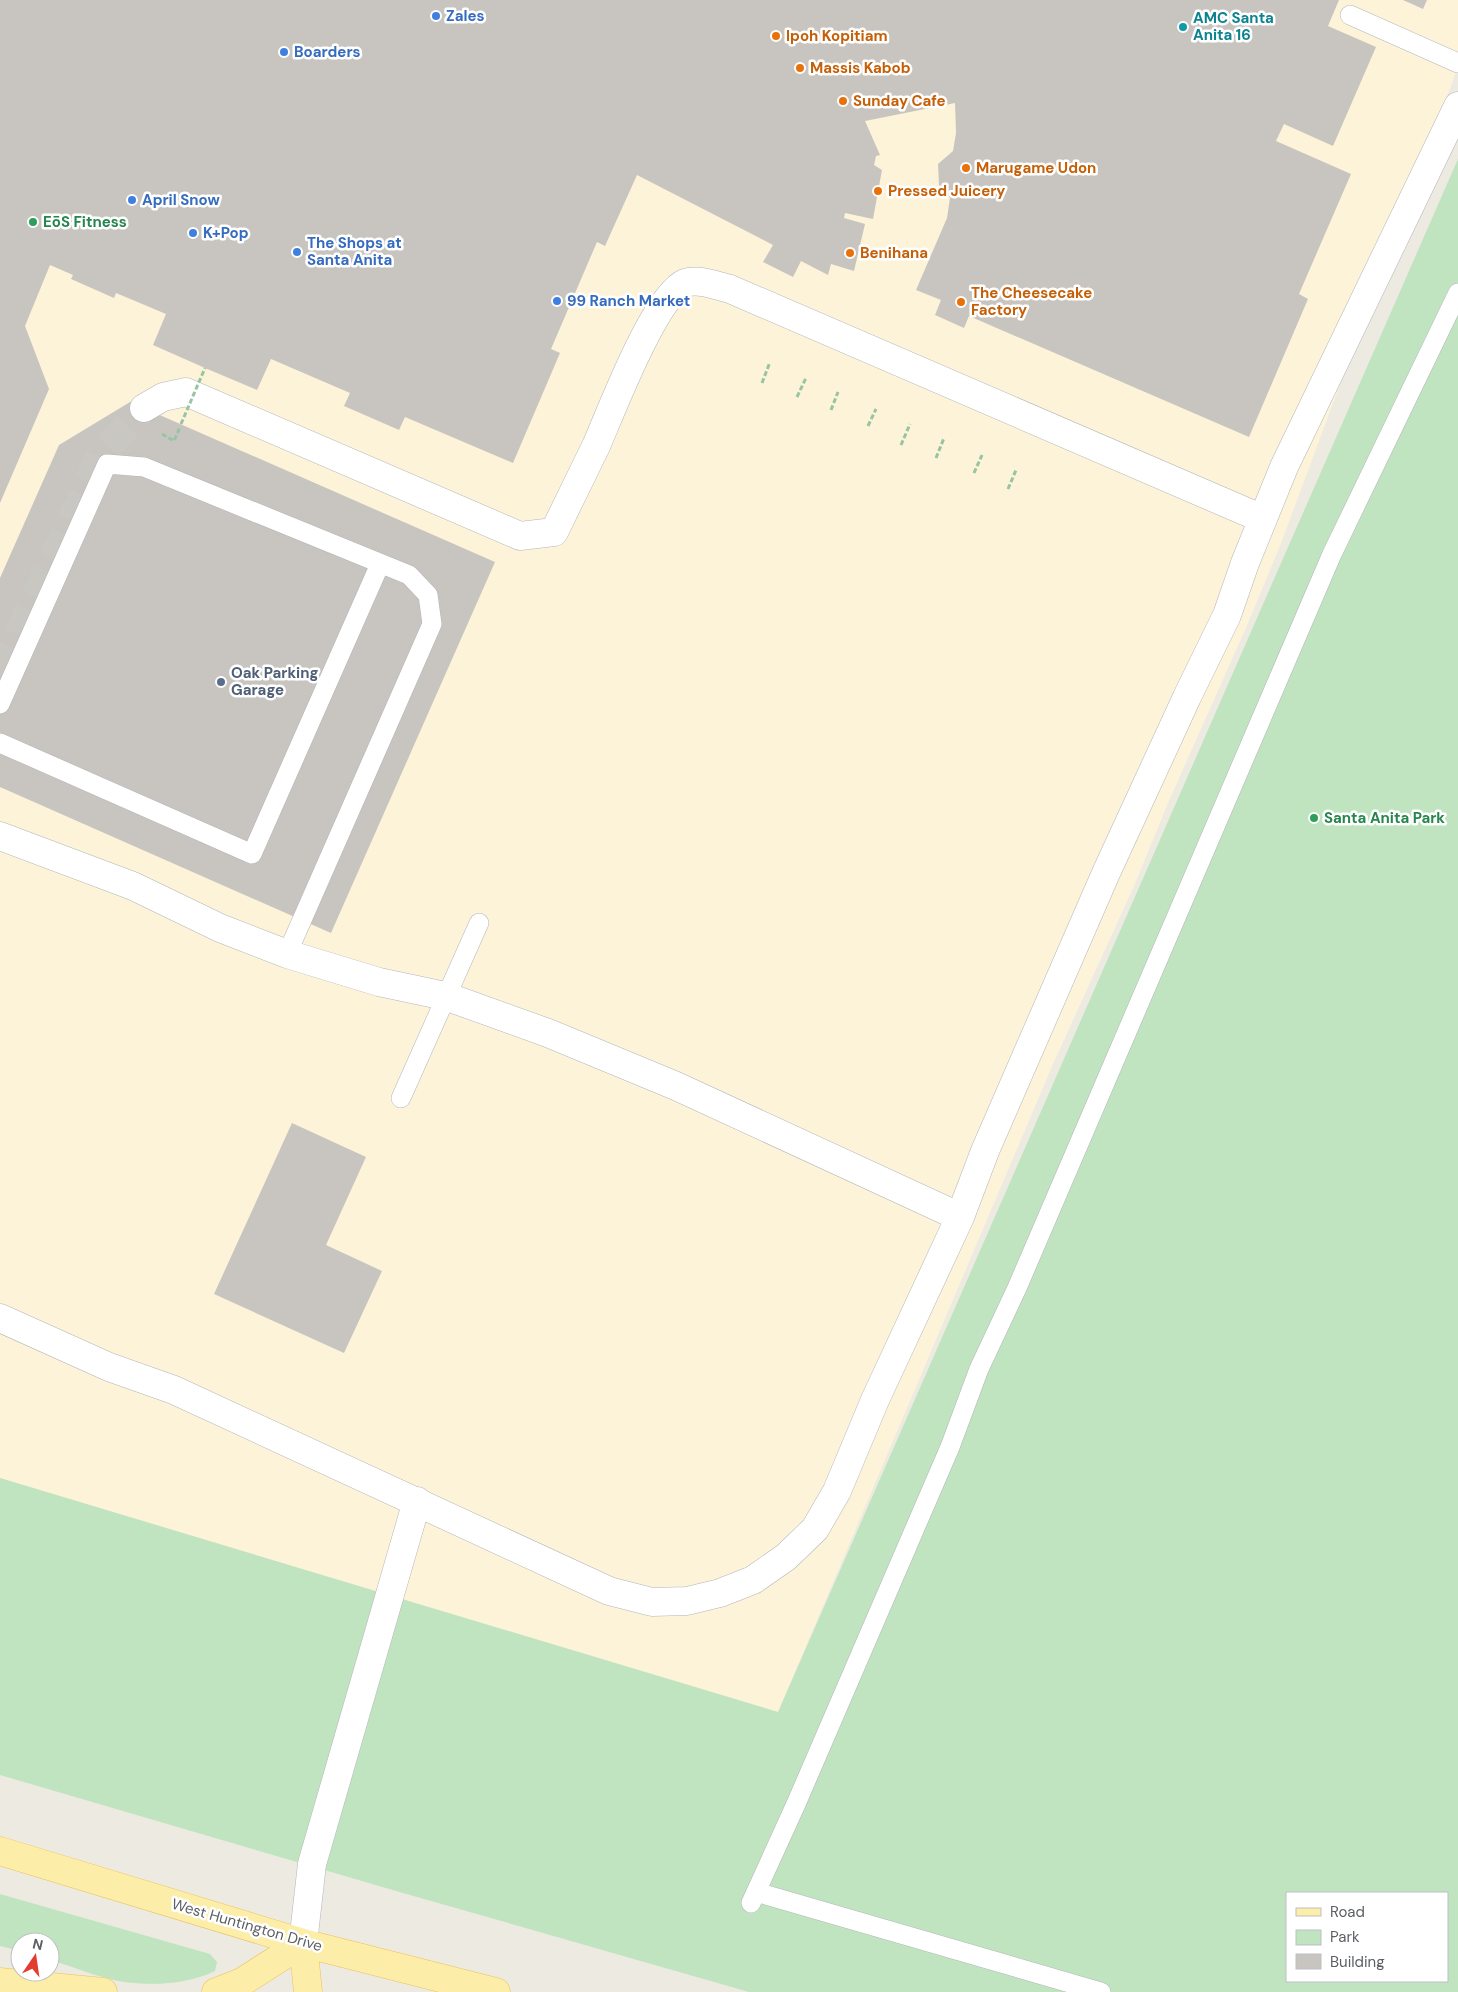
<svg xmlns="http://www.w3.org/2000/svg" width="1458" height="1992" font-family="'DM Sans',sans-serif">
<rect width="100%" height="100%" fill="#edeae2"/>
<!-- commercial -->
<path fill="#fcf3d8" d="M0 0H1458V67L1280 546 1246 628 1168 803 1134 886 1053 1064 778 1712 0 1478Z"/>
<!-- green -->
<path fill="#c0e4bf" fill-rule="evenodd" d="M1458 159V1992H749L396 1891 0 1775V1478L778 1712ZM1287 1893H1447V1981H1287Z
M0 1894 210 1954 217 1962 215 1971C189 1984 154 1986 124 1982 100 1978 74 1967 50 1960V1942H20V1951L0 1946Z"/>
<!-- building -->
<path fill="#c8c5c0" d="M0 0H1339L1328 26 1376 47 1333 146 1284 124 1276 141 1351 174 1299 294 1308 299 1249 437 969 316 964 328 935 315 941 300 916 290 947 218 950 198 939 185 938 164 953 151 956 133 955 103 865 121 880 155 876 156 874 165 882 170 873 219 845 213 844 218 865 224 854 271 831 264 828 275 801 261 793 277 763 262 773 245 637 175 605 246 597 242 551 349 560 353 513 463 405 417 399 430 344 406 350 393 271 359 257 390 205 368 153 345 166 314 116 293 114 298 71 279 73 275 50 265 25 326 49 389 0 503Z
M1403 0H1427L1423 9Z
M130 402 495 562 331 933 0 787V578L59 445Z
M292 1123 366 1157 326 1245 382 1271 344 1353 214 1294Z"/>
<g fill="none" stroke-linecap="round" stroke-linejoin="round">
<!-- street-tunnel -->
<path stroke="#c8c7c2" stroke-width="28" stroke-dasharray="28 14" stroke-linecap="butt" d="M0 673 101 454 144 408"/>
<!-- lane casing -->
<g stroke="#b3b5b9" stroke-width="20">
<path id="lane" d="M1350 15 1458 63
M0 704 107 464 144 467 409 575 428 595 432 624 287 954
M0 743 252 854 380 564
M401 1098 479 923
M756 1892 1101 1992
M751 1903 796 1804 950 1447 979 1369 1017 1288 1332 554 1458 293"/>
</g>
<!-- street casing -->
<g stroke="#b3b5b9" stroke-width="29">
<path id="street" d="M144 408 163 397 186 392 520 536 554 532C568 503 582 475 596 446 611 412 654 297 685 283 699 278 717 286 730 289L1263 519
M0 836 133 886 220 928 287 954 379 982 445 996 548 1033 676 1086 960 1217
M0 1318 109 1367 174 1390 609 1591 652 1602 687 1601 720 1593 753 1580 786 1557 815 1529 837 1491 875 1400 960 1217 985 1151 1106 873 1187 697 1227 615 1245 563 1284 467 1458 106"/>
</g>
<!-- secondary casing -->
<g stroke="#b4b7bc" stroke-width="29">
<path id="secondary" d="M303 1943 312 1864 417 1501"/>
</g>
<!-- primary casing -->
<g stroke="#edc15c" stroke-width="29">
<path id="primary" d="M0 1851 303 1943 496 1992
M303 1943 308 1992
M0 1982 103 1992
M216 1992 242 1982 303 1943"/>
</g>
<!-- path -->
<path stroke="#99c4a4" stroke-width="3" stroke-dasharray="5 2.5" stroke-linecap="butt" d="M762 383 770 362
M797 397 806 378
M831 410 838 392
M868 426 876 409
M162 434 174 441 180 427
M901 445 910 424
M936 458 944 438
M974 473 982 455
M1008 489 1016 470"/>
<!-- lane -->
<use href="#lane" stroke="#fff" stroke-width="19"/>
<!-- street -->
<use href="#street" stroke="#fff" stroke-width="28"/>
<!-- secondary -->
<use href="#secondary" stroke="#fff" stroke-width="28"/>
<!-- primary -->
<use href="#primary" stroke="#fceda8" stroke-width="28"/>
<!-- path-bridge -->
<path stroke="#99c4a4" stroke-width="3" stroke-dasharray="5 2.5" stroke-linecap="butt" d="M181 424 205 368"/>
</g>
<!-- markers -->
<g fill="#3f7fe0" stroke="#fff" stroke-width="2">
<circle cx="436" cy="16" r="5"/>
<circle cx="284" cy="52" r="5"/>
<circle cx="132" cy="200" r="5"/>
<circle cx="193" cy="233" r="5"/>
<circle cx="297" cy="252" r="5"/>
<circle cx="557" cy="301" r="5"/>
</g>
<circle fill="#0f9aa8" stroke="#fff" stroke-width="2" cx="1183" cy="27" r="5"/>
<g fill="#e8710a" stroke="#fff" stroke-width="2">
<circle cx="776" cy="36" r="5"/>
<circle cx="800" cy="68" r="5"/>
<circle cx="843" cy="101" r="5"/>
<circle cx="966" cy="168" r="5"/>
<circle cx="878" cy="191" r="5"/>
<circle cx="850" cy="253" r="5"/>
<circle cx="961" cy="302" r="5"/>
</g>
<g fill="#2e9e5b" stroke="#fff" stroke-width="2">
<circle cx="33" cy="222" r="5"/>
<circle cx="1314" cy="818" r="5"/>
</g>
<circle fill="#5c6f8a" stroke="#fff" stroke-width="2" cx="221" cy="682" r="5"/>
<g text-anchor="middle" stroke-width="5" stroke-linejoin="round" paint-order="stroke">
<!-- shop labels -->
<g font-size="15" font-weight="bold" fill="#366cbe" stroke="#fff" text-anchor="start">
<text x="446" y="21">Zales</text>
<text x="294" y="57">Boarders</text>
<text x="142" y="205">April Snow</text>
<text x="203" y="238">K+Pop</text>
<text x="307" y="248">The Shops at<tspan x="307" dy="17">Santa Anita</tspan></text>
<text x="567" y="306">99 Ranch Market</text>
</g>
<!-- culture labels -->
<g font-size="15" font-weight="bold" fill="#0d838f" stroke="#fff" text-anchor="start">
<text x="1193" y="23">AMC Santa<tspan x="1193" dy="17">Anita 16</tspan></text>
</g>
<!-- food labels -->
<g font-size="15" font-weight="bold" fill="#c56008" stroke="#fff" text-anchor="start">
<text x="786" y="41">Ipoh Kopitiam</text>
<text x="810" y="73">Massis Kabob</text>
<text x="853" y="106">Sunday Cafe</text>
<text x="976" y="173">Marugame Udon</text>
<text x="888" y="196">Pressed Juicery</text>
<text x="860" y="258">Benihana</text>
<text x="971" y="298">The Cheesecake<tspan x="971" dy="17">Factory</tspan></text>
</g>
<!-- leisure labels -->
<g font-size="15" font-weight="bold" fill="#27864d" stroke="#fff" text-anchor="start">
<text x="43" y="227">EōS Fitness</text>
<text x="1324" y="823">Santa Anita Park</text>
</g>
<!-- service labels -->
<g font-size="15" font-weight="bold" fill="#4e5e75" stroke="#fff" text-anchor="start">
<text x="231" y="678">Oak Parking<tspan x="231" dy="17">Garage</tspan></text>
</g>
<!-- street labels -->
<g font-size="15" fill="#5b5e63" stroke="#fff">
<text transform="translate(247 1925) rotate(16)" y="5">West Huntington Drive</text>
</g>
</g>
<!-- legend -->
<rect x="1286" y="1892" width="162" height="90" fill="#ffffff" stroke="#bdbfc1"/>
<rect x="1296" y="1908" width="25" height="8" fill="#fceda8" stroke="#bdbfc1"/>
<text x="1330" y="1917" font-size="15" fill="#5b5e63">Road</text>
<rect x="1296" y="1930" width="25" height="15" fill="#c0e4bf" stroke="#bdbfc1"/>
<text x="1330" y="1942" font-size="15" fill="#5b5e63">Park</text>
<rect x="1296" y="1954" width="25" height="15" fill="#c8c5c0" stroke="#bdbfc1"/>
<text x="1330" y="1967" font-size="15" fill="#5b5e63">Building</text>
<!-- north arrow -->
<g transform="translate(35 1957) rotate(13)"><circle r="24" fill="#ffffff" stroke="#bdbfc1"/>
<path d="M0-4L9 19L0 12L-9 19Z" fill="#e33d32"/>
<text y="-8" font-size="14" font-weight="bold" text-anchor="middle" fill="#5b5e63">N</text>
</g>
</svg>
